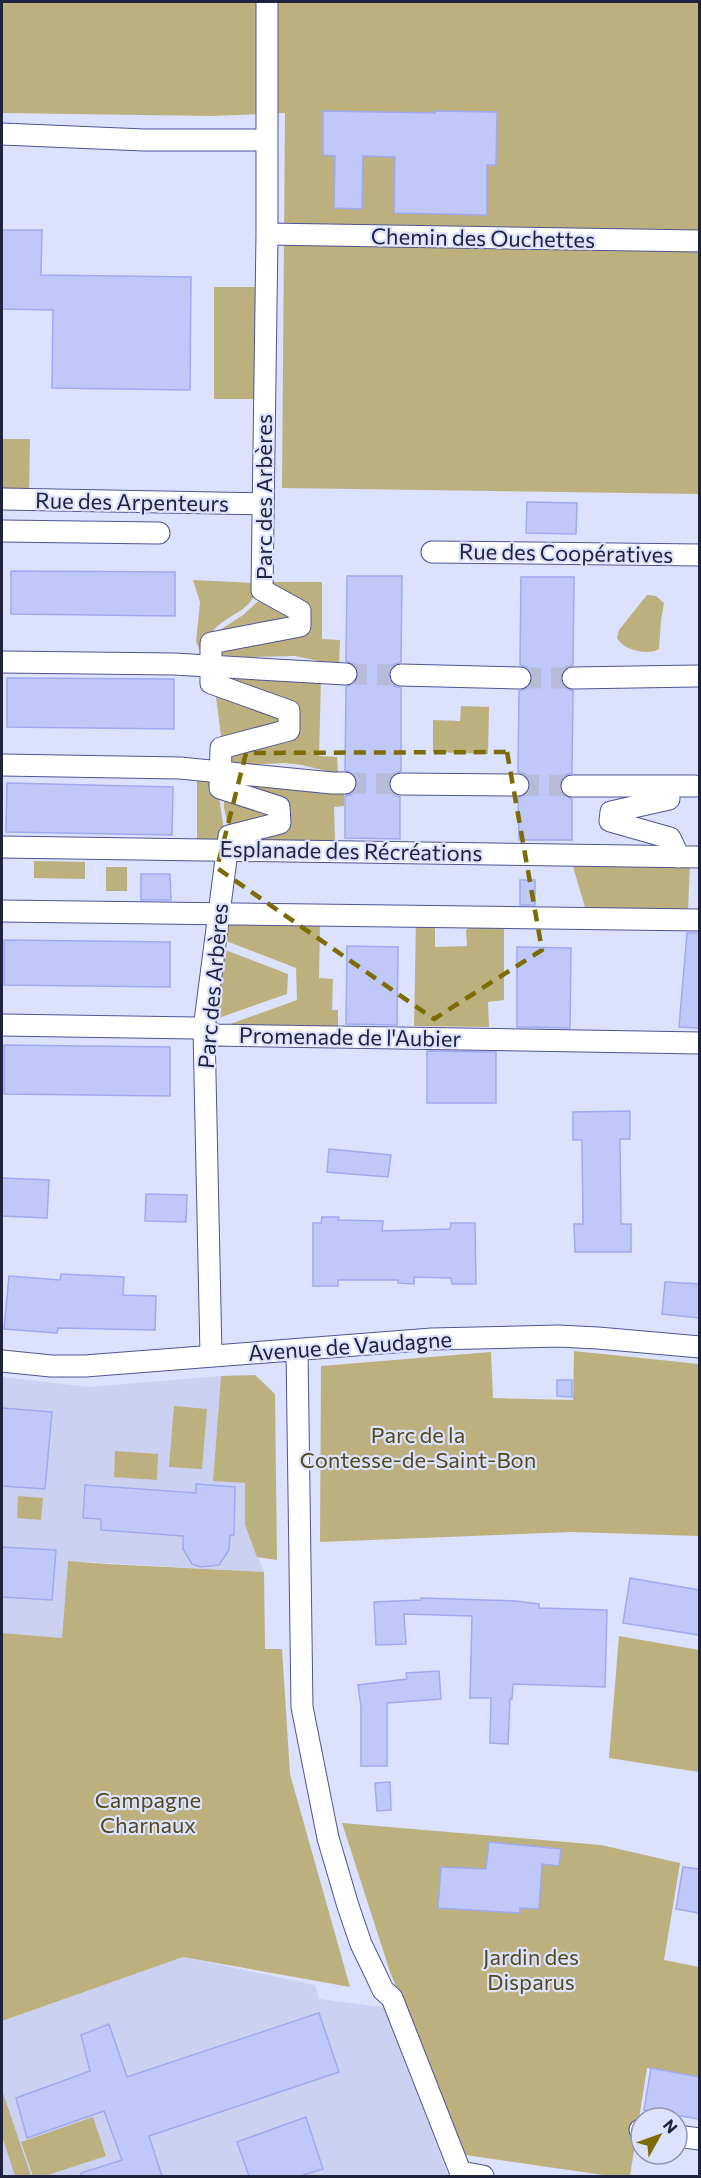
<svg xmlns="http://www.w3.org/2000/svg" width="701" height="2178" font-family="Commissioner,sans-serif">
<rect width="100%" height="100%" fill="#dce1fe"/>
<!-- built -->
<path fill="#ccd1f1" d="M221 1376 213 1481 245 1483V1525L264 1572 68 1561 62 1638 2 1633V1377L89 1387Z
M183 1957 315 1985 319 1999 390 2008 448 2176H2V2021Z"/>
<!-- green -->
<path fill="#bcb17e" d="M2 2H699V494L282 488 285 113 211 116 2 113Z
M214 287H259V399H214Z
M2 439H30L29 495 2 494Z
M193 580 256 583C257 615 219 613 209 638 207 642 208 648 207 652L200 650 196 642 200 602Z
M266 582H322V639L340 640 339 665 295 656 216 658V647L304 630Z
M647 595 656 596 664 603 661 620 659 649C648 656 623 650 617 638L619 630Z
M264 596 295 614V623L214 637 220 630 243 615Z
M216 672 321 678 319 756 337 757 338 774 302 765 284 763 225 766V751L293 734 294 708 216 680Z
M215 689 284 714V727L222 743Z
M461 706 489 707 488 754 433 752V720L460 721Z
M197 774 216 777 224 830 222 845H197Z
M226 777 344 788V806L334 807 335 842 304 840 305 846 233 845 283 828V805Z
M224 795 275 811V821L229 831 224 808Z
M571 860 690 862 688 911 587 914Z
M34 861 85 862V879L34 878Z
M106 867H127V891H106Z
M223 919 316 921 320 926 319 978 333 979 332 1010H338V1034L216 1029 297 1000 296 968 221 939Z
M416 922H428L435 928V947L467 946 466 930 475 923 504 924V1000L488 1002 489 1027 414 1026Z
M220 948 288 974 287 994 210 1021Z
M574 1351 699 1364V1536L571 1532 320 1542 321 1366 491 1352 493 1398 573 1400Z
M255 1375 275 1394 277 1560 257 1557 245 1525V1483L213 1481 221 1376Z
M174 1406 207 1409 202 1469 169 1467Z
M115 1451 158 1454 157 1480 114 1477Z
M18 1496 43 1498 41 1520 17 1518Z
M68 1561 106 1564 264 1572 265 1649H282L290 1774 350 1987 183 1957 2 2021V1633L62 1638Z
M619 1636 699 1650V1772L609 1758Z
M342 1823 601 1845 680 1863 664 1960 699 1967V2077L647 2068 630 2176H610L466 2155 390 1972Z
M2 2090 31 2176H15L2 2136Z
M93 2117 106 2156 45 2176H33L21 2142Z"/>
<!-- building -->
<path fill="#c0c8f9" stroke="#9fa9ee" stroke-width="1.5" d="M323 111 435 113V111L497 112 496 165H487V215L394 213 395 157 363 156 362 209 334 208 335 156 323 155Z
M2 230H42L41 275 191 277 190 390 52 388 53 310 2 309Z
M527 502 577 503 576 534 526 533Z
M11 571 175 572V616L11 614Z
M347 576H402L401 662 395 664 390 668 388 675 394 686 401 688V771L390 777 388 784 394 795 400 797V839L345 838V796L352 794 358 784 356 776 345 770 346 687 356 681 359 674 353 664 346 661Z
M521 577H574L573 665 566 667 560 678 562 685 573 691 572 773 565 775 559 785 561 793 572 799V840H519L518 798 529 792 531 785 525 774 518 772 519 691 526 689 531 685 533 678 527 667 520 665Z
M7 678 174 679V729L7 727Z
M7 783 173 787 172 835 6 832Z
M141 874H170L171 900H141Z
M520 880H535V905H520Z
M687 933H699V1028L679 1027Z
M4 940 170 942V987L4 985Z
M347 946 398 947 397 1025 346 1024Z
M517 947 571 948 570 1028 517 1027Z
M4 1045 170 1047V1096L4 1094Z
M427 1051 496 1052V1103H427Z
M630 1111V1139H620L621 1224H631V1252H575L574 1224H583L582 1140H573V1112Z
M329 1149 391 1155 388 1177 327 1172Z
M2 1178 49 1180 47 1218 2 1216Z
M146 1194 187 1195 186 1222 145 1221Z
M322 1217H339L338 1220 383 1221 382 1231 450 1229 451 1223H475L476 1284H452L451 1278 414 1277V1284L398 1283V1280H338V1286H313V1223H321Z
M61 1274 124 1277 123 1295 156 1296 155 1330 58 1328 57 1333 4 1329 9 1276 60 1280Z
M665 1282 699 1284V1318L662 1314Z
M557 1380H572V1397L557 1396Z
M2 1408 52 1412 45 1489 2 1486Z
M196 1484 235 1487 234 1535H230L229 1550 219 1565 200 1567 192 1564 183 1549V1536L101 1530V1519L83 1518 85 1485 196 1493Z
M2 1547 56 1550 52 1600 2 1597Z
M630 1578 699 1590V1635L623 1623Z
M421 1598 516 1601 539 1604V1608L607 1610 605 1687 513 1684 512 1699H510L508 1744 490 1743 491 1698H470L472 1616 404 1614 406 1644 376 1645 374 1602 421 1600Z
M439 1671 441 1699 387 1703V1766H361V1707L358 1685 407 1679 406 1673Z
M390 1782 391 1810 377 1811 375 1783Z
M489 1842 561 1849 559 1866 542 1864 539 1909 520 1908V1913L438 1908 441 1867 486 1869Z
M683 1867 699 1869V1913L676 1909Z
M319 2013 339 2072 149 2136 162 2176H81V2173L122 2160 104 2111 27 2138 16 2098 90 2071 81 2035 109 2024 127 2077Z
M651 2068 699 2077V2119L644 2110Z
M306 2117 323 2169 300 2176H249L237 2142Z"/>
<g fill="none" stroke-linecap="round" stroke-linejoin="round">
<!-- minor-tunnel -->
<path stroke="#b6bbd8" stroke-width="21" stroke-dasharray="21 10" stroke-linecap="butt" d="M346 674 401 675
M520 678H573
M345 783 401 784
M518 785 572 786"/>
<!-- minor casing -->
<g stroke="#4f5594" stroke-width="23">
<path id="minor" d="M2 134 144 140H267
M267 234 700 241
M2 499 263 504
M2 531 159 533
M432 552 700 555
M2 662 174 664 346 674
M401 675 520 678
M573 678 696 676
M2 765 180 768 332 783H345
M401 784 518 785
M572 786H695
M668 786 669 799 611 812 610 821 670 838 679 857
M2 847 700 857
M2 911 700 920
M2 1025 195 1028 204 1029 216 1035 700 1043
M297 1350 302 1707 328 1838 348 1906 361 1944 376 1975 383 1990 392 1998 462 2176
M211 1355 204 1029 229 836 280 823 279 807 220 788 221 748 289 730V711L211 683V643L300 626V611L262 590 267 234V2
M2 1361 51 1366H85L432 1339 558 1336 598 1338 700 1347
M640 2130H641
M677 2136 700 2139
M460 2172 483 2176"/>
</g>
<!-- minor -->
<use href="#minor" stroke="#fff" stroke-width="21"/>
</g>
<!-- marked area -->
<path fill="none" stroke="#7d6b03" stroke-width="4.5" stroke-dasharray="12 8" stroke-linejoin="round" d="M507 752 542 950 434 1019 217 868 246 753Z"/>
<g text-anchor="middle" stroke-width="4.5" stroke-linejoin="round" paint-order="stroke">
<!-- street labels -->
<g font-size="22" fill="#20233e" stroke="#dce1fe">
<text transform="translate(483 238) rotate(1)" y="8">Chemin des Ouchettes</text>
<text transform="translate(264 497) rotate(-90)" y="8">Parc des Arbères</text>
<text transform="translate(132 502) rotate(1)" y="8">Rue des Arpenteurs</text>
<text transform="translate(566 553) rotate(1)" y="8">Rue des Coopératives</text>
<text transform="translate(351 851) rotate(1)" y="8">Esplanade des Récréations</text>
<text transform="translate(213 986) rotate(-85)" y="8">Parc des Arbères</text>
<text transform="translate(350 1037) rotate(1)" y="8">Promenade de l'Aubier</text>
<text transform="translate(350 1346) rotate(-4)" y="8">Avenue de Vaudagne</text>
</g>
<!-- park labels -->
<g font-size="22" fill="#544918" stroke="#dce1fe">
<text x="418" y="1443">Parc de la<tspan x="418" dy="25">Contesse-de-Saint-Bon</tspan></text>
<text x="148" y="1808">Campagne<tspan x="148" dy="25">Charnaux</tspan></text>
<text x="531" y="1965">Jardin des<tspan x="531" dy="25">Disparus</tspan></text>
</g>
</g>
<!-- border -->
<rect width="701" height="2178" fill="none" stroke="#20233e" stroke-width="6"/>
<!-- north arrow -->
<g transform="translate(659 2136) rotate(50)"><circle r="28" fill="#dce1fe" stroke="#9195b1" stroke-width="1.5"/>
<path d="M0-4.5L10 22L0 15L-10 22Z" fill="#7d6b03"/>
<text y="-9" font-size="16" font-weight="bold" text-anchor="middle" fill="#20233e">N</text>
</g>
</svg>
